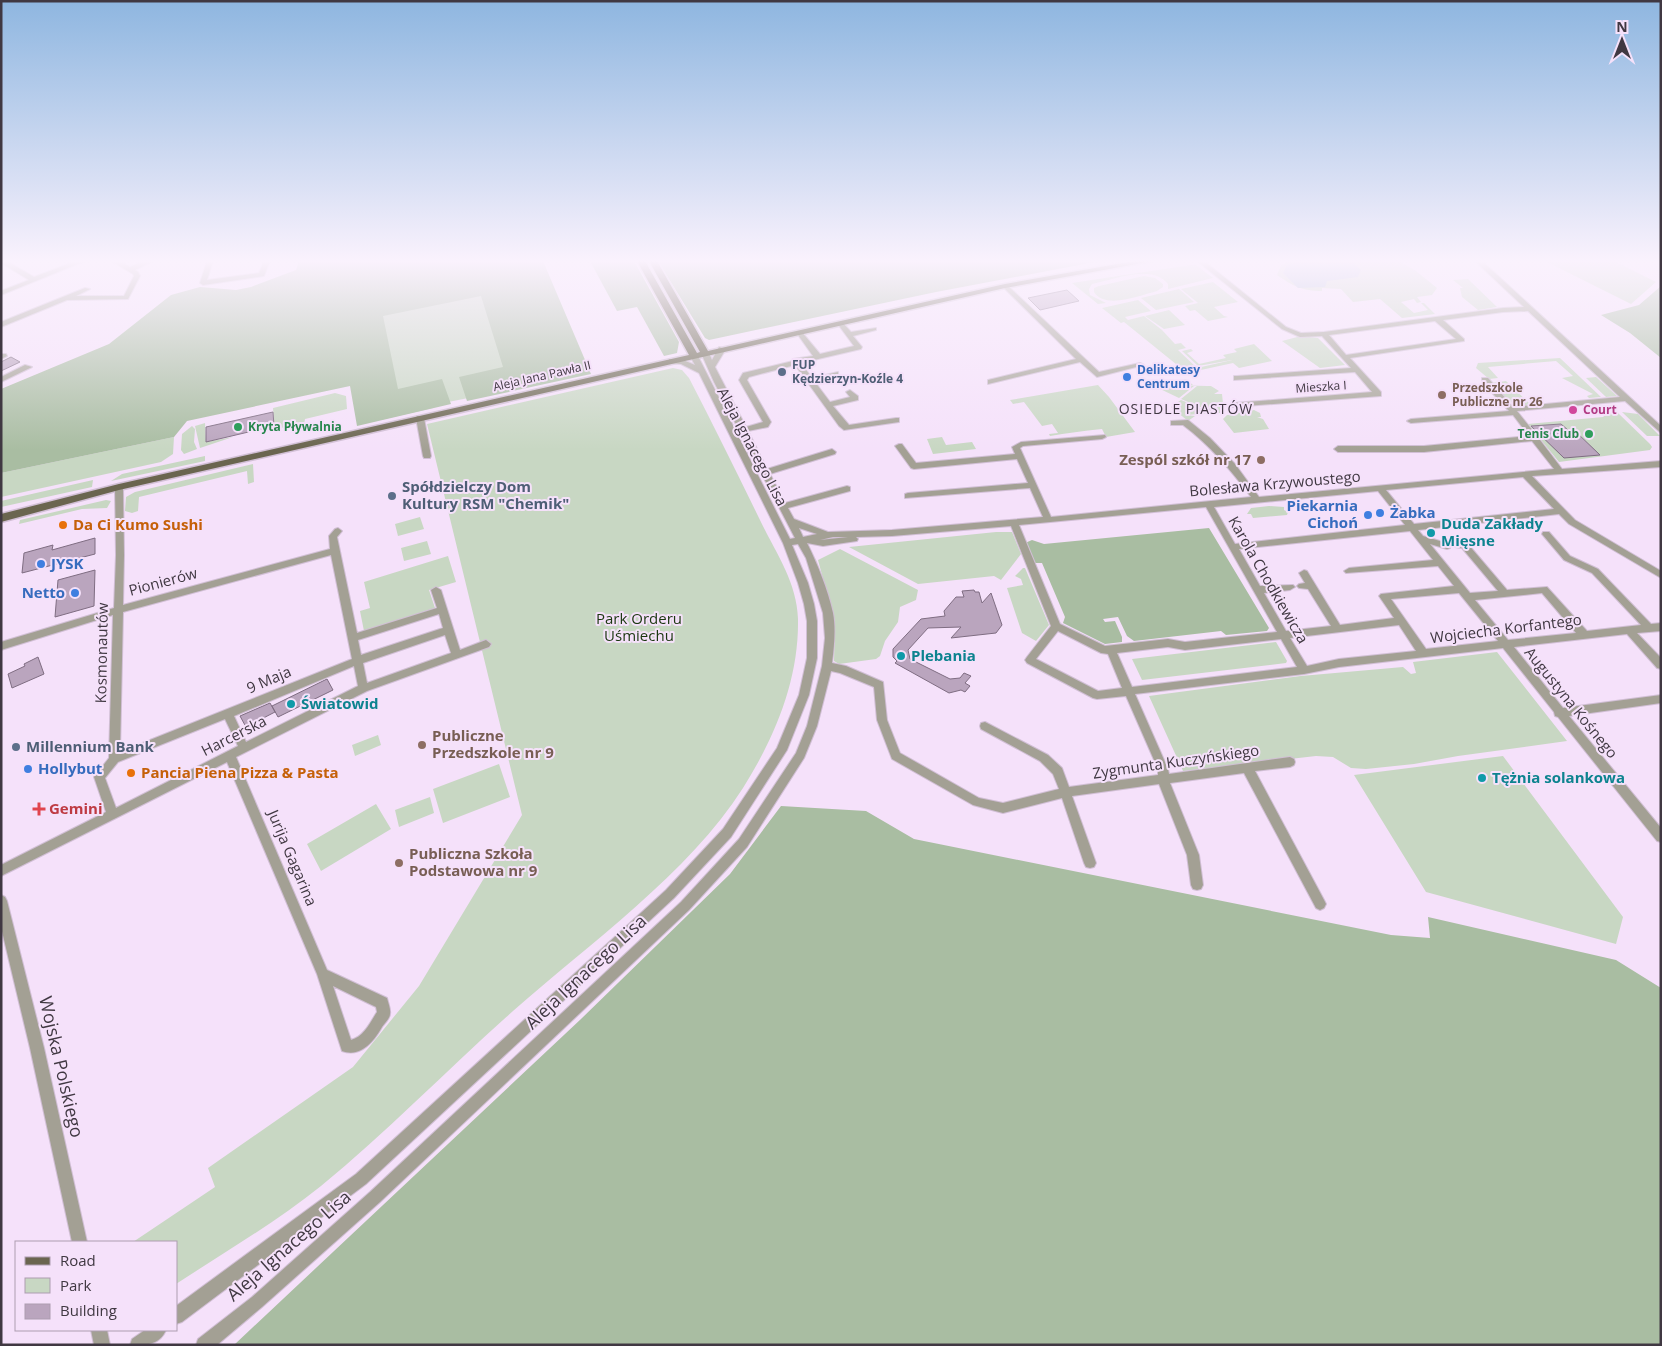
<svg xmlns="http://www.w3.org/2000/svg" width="1662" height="1346" font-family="'Open Sans',sans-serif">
<rect width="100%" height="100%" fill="#f5e1fa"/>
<!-- green -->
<path fill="#c8d7c3" d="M1289 261H1399L1416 271 1437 288 1432 295 1417 297 1421 302 1417 303 1414 299 1401 302 1414 313 1428 310 1421 303H1424L1435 314 1402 318 1380 299 1353 302 1341 289 1322 288V291C1302 291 1293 286 1277 275L1281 265Z
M1545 261H1614L1656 282 1631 304Z
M1191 265H1196L1213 278 1168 289V284C1152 263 1113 280 1092 284L1089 289 1090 295 1106 303 1098 304 1072 283Z
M1144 276 1155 278 1163 284V287L1157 291C1141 295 1105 310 1094 292V288L1099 286Z
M1468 279 1497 307 1478 310 1462 297 1460 288H1463L1453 280Z
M503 282 544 383 433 405V408L380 420 358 311Z
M1213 282 1238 302 1214 307 1224 316 1228 317 1208 321 1195 310 1190 311 1185 306 1198 303 1181 289Z
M1179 289 1194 302 1156 310 1141 298Z
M1138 300 1151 311 1125 317 1128 320 1144 316 1162 330 1175 344 1181 343 1186 348 1178 350 1197 368 1232 360 1198 366 1182 351 1191 349 1193 351 1187 353 1199 364 1226 358 1223 355 1237 352 1234 349 1254 344 1272 361 1239 368 1233 363 1187 373 1124 322 1121 323 1102 308Z
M1169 310 1185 325 1164 329 1145 316Z
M1301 336 1318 338 1345 365 1320 368 1282 341Z
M1560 358 1601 397 1589 398 1587 396 1593 394 1562 378 1573 376 1556 361 1488 367 1498 378 1489 379 1476 368 1478 363Z
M673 368 682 370 689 378C713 424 736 471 759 518 774 550 797 581 798 619 799 680 775 737 743 788 689 873 589 944 513 1011 449 1068 388 1131 321 1186 276 1222 225 1252 176 1284V1242H133L215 1187 208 1168 353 1067 419 986 522 815 427 424Z
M1596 377 1617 396 1606 397 1586 378Z
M1186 379 1193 385H1207L1170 386H1194L1179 398 1158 388 1159 386Z
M1506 381 1531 405C1508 407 1506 398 1491 383Z
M1098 385 1109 397 1135 432 1106 437 1102 429C1083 431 1066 433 1050 436L1049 434 1058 433 1052 424 1042 426 1024 402 1013 404 1010 400Z
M1197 386H1211L1219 391 1214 394H1222L1224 413H1215L1181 399Z
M335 393 346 396 347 409 305 419 304 425 271 429 274 426 273 408Z
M1181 400 1213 413 1185 415 1195 416 1188 421 1171 407Z
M1254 410 1260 413 1261 417H1257L1263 419 1269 429 1234 433 1223 419 1227 415Z
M1617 412 1650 444 1652 447 1650 450 1559 462 1528 424 1603 417 1608 413Z
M1622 412 1638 414 1660 436H1647Z
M205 423 206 442 233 437 200 448 195 426Z
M192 426 195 429 194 442 197 449 184 454 181 450 182 434Z
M174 437 173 454 161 462 1 497V473Z
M942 437 946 445 972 442 976 449 933 454 927 439Z
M205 456V461L111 481 122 474Z
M253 464 254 482 248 484 247 471 139 497 138 511 132 513 125 511 126 497 135 492Z
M93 480 92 487 1 507V501Z
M106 500 111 501 107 508 82 509 19 524 20 520Z
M1269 506 1284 507V510L1288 512 1287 515 1253 518 1251 514H1247L1251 508Z
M420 517 424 529 398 536 395 524Z
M996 532H1012L1021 554 1001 580 994 576 918 584 849 547Z
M427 541 431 554 404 561 401 548Z
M840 549 918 590 916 600 900 607 898 622 885 641 880 656 876 659 839 664 834 661 835 623 818 560Z
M448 556 456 582 429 590 435 608 364 631 360 611 370 608 364 582Z
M1023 568H1025L1049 625 1036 641 1022 633 1007 588 1023 585 1021 579 1015 576Z
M1276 642 1287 661 1286 663 1142 680 1132 659Z
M1497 652 1567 741 1458 756 1414 764 1366 769 1351 768 1333 757 1316 756 1183 771 1149 696 1301 676 1403 667 1411 674 1416 673 1413 662Z
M378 735 381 745 355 756 352 745Z
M1503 756 1623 917 1616 944 1426 892 1354 775Z
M499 764 510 797 443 823 433 789Z
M430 797 434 813 399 827 395 810Z
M376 804 391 829 321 871 307 844Z"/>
<!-- forest -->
<path fill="#a9bda2" d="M299 261H543L591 374 467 401 459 377 503 367 481 296 383 316 398 389 442 379 451 404 357 426 350 386 187 421 174 437 1 473V389L109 344 171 295 200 287 236 290 251 287 296 270Z
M590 261H634L679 342 677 353 664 356 637 307 617 311Z
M658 261H1100L936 292 709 340 705 338Z
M1661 286V358L1630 333 1601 315 1639 305Z
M1209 528 1269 628 1267 631 1226 635 1221 631 1134 641 1127 636 1118 617 1103 619 1105 622 1115 621 1122 637V642L1105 644 1063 623 1065 617 1042 563H1034L1025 543 1032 540 1044 544Z
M781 806 866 811 914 839 1391 935 1430 938 1428 917 1616 960 1661 988V1345H234L581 1019 730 874Z"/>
<!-- water -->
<path fill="#a7bad5" d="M1298 261H1352L1361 270 1358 277 1327 281 1325 287 1298 288 1283 273 1287 265Z"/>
<!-- building -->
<path fill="#baa5be" stroke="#7f6d82" d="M1067 290 1079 301 1040 310 1028 298Z
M11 357 20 362 1 371V362Z
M273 412 274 426 206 442V427Z
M1561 424 1568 430H1574L1600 455 1564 458 1531 426Z
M95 538V554L22 573 24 553 53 545 52 550Z
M95 570 94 606 55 617 58 580Z
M974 590 975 592H979L982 603 991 593 1002 625 996 633 951 638 961 627 928 628 908 650 910 659 950 679 960 678 964 673 971 676 965 683 970 686 965 692 961 690 949 693 895 663 897 661 893 657V649L921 619 945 616 944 611 956 597H964L962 591Z
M38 657 44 674 12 688 8 674 25 666 24 664Z
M327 679 333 690 278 717 272 706Z
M270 703 275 712 246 727 240 716Z"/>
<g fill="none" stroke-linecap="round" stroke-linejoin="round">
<!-- minor casing -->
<g stroke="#d1bfd5" stroke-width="2">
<path id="minor" d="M1 261H7L34 277 76 261H85L1 295V291L29 280 1 263Z
M111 261H119L130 267 144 261H153L135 270 138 272 140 276 128 299 67 300 1 327V322L85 288 90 289 76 296H124L134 276 133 274Z
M207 261H213L207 280 259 273 264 261H270L264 276 203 285 200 283Z
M1197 261H1204L1286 327 1301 333 1324 332 1503 308 1524 307 1475 261H1482L1661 426V433L1625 401 1517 411 1537 436H1540V440L1562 469 1661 461V467L1532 476 1575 520 1661 571V578L1569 524 1559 514 1418 530 1423 536 1450 544 1451 546 1450 548 1447 549 1430 544 1470 593 1498 591 1462 548 1455 547 1454 545 1458 542 1467 543 1507 590 1547 587 1587 631 1641 625 1592 573 1564 560 1542 534 1543 532H1549L1570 556 1598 569 1651 624 1661 623V631L1637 633 1661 658V669L1657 668 1627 634 1514 647 1563 708 1661 695V703L1569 716 1661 828V842L1657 841 1558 717 1555 716 1554 712 1503 648 1339 667 1304 674 1135 694 1168 769 1169 774 1290 757 1294 759 1295 762 1294 765 1290 767 1255 771 1324 900 1326 904 1324 908 1320 910 1316 908 1244 773 1170 783 1199 855 1203 885 1201 889 1197 890 1193 889 1191 885 1187 855 1159 784 1072 796 1096 863 1094 867 1090 868 1086 867 1084 863 1062 798 1003 813 973 805 892 759 877 720 874 687 840 673 831 671 817 726 804 758 747 847 689 910 380 1202 262 1307 217 1345H196L198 1339 252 1297 370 1192 681 902 739 839 796 753 807 726 822 666 825 638 823 613 806 558 798 544 792 545 808 583 814 604 817 621V658L809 695 787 750 731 837 674 898 366 1184 182 1322 176 1324V1306L356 1174 666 890 723 829 777 748 799 695 807 658V621L804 604 798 583 783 543 699 373 681 364 669 363V359L683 360 695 365 690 356 694 354 698 356 790 539 795 538 714 382 701 353 702 351H708L712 360 719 347 726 349 715 367 746 427 763 422 739 380 743 373 793 361V359L813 356 796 332 797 331H801L820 354 854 346 837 323 838 322H842L851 332 876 328V330L853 336 862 347 861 349 801 363 812 378 838 372V376L815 382 830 402 850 397 846 392 850 390 858 396V400L833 406 849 425 896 418H899V422L844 430 839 426 795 365 749 377 747 380 771 422 768 427 748 431 767 469 832 449 836 452 835 454 770 474 785 503 847 486 850 487V491L788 508 794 519 828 532 892 530 1043 517 1030 488 905 498V494L908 493 1028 483 1017 459 914 469 911 468 895 446 899 444H902L916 463 1015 454 1012 447 1021 442 1105 435 1106 437 1102 439 1023 446 1020 448 1051 517 1251 497C1231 470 1210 445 1183 425H1171V421L1188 420 1210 438 1235 464 1259 497 1554 469 1532 441 1424 452H1338L1334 449 1338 446H1424L1529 436 1513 415 1411 423 1407 421 1411 419 1509 411 1482 382V378H1488L1513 407 1620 397 1528 311 1503 312 1443 320 1464 339V341L1350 358 1381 392V396L1231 407V403H1234L1372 392 1355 372 1234 380V376H1237L1351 368 1322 336 1300 337 1282 329ZM1435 321 1456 339 1346 355 1329 335ZM1523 477 1554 509 1414 524 1386 490ZM1378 491 1405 525 1235 544 1214 507ZM1206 507 1277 632 1185 642 1168 639 1105 646 1060 624 1019 525ZM1011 526 1051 626 1027 657 1025 660 1027 663 1093 698 1097 699 1126 696 1158 769V775L1069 787 1062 768 1048 755 985 722 981 723 980 726 981 729 1040 761 1053 774 1059 789 1003 803 979 798 900 753 887 720 883 682 846 666 832 663C834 647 836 629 833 613 828 590 817 563 807 543L823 546 857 541 858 539 856 537 892 536ZM799 528 817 534 803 537ZM1410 531 1433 560 1349 568 1344 571 1346 573 1438 566 1454 586 1381 594 1379 596 1394 618 1340 625 1307 571 1304 570 1299 573 1305 583 1299 584 1297 586 1299 588 1308 589 1331 626 1286 631 1264 593 1290 590 1295 587 1293 585 1260 586 1239 549ZM833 537H848L820 540ZM1459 593 1498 641 1426 649 1391 599ZM1542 593 1576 633 1508 640 1475 600ZM1399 625 1416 651 1339 659 1307 666 1290 638ZM1058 631 1101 653 1108 654 1122 688 1098 691 1036 659ZM1281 639 1297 667 1132 687 1117 653 1168 647 1185 650Z
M1003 285H1007L1099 372 1140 363 1144 365 1097 377 1080 362 988 384V380L1076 359 1003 287Z
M1 354H6L7 356 1 359Z
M25 365 32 367 1 382V377Z
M417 416H423L424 418 431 456 430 458H424L423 456 416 418Z
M119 484 123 487 124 555 123 605 330 549 329 536 335 529 338 528 342 531 337 537 357 633 437 608 431 590 436 587 441 590 460 650 486 640 491 644 489 647 367 691 236 757 327 970 387 998C388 1003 391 1009 390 1014 390 1018 385 1023 382 1027 374 1041 361 1058 342 1051L317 974 227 762 1 876V865L106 812 94 777 109 758 113 615 1 650V642L114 608 116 555 115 487ZM331 555 352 659 120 752 123 612ZM439 614 443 628 361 655 358 640ZM445 635 451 653 367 683 363 663ZM354 666 358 686 246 742 234 716ZM225 719 238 746 116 808 105 778 118 762ZM333 986 376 1007 377 1012C371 1021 364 1037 351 1040Z
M1 895 5 897 7 901 44 1048 87 1242H72L30 1048 1 927Z
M91 1330H107L110 1345H94Z
M145 1330H166C159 1346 145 1345 130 1345L132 1339Z"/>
</g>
<!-- major casing -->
<g stroke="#d1bfd5" stroke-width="3">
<path id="major" d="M637 261H645L697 353 700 352 649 261H657L708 351 1005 284 1134 261H1153L1005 288 119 490 1 522V514L119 484 689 355Z"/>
</g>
<!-- minor -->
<use href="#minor" fill="#a3a094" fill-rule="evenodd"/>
<!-- major -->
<use href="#major" fill="#6a654f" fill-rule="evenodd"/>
</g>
<!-- sky -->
<linearGradient id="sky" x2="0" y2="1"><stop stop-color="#8eb6e0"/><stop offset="0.58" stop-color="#faf2fd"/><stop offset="1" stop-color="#faf2fd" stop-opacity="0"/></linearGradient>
<rect width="1662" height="450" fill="url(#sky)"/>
<!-- markers -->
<g fill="#5c6f8a" stroke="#f5e1fa" stroke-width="2">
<circle cx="782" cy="372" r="5"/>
<circle cx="392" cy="496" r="5"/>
<circle cx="16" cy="747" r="5"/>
</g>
<g fill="#3f7fe0" stroke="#f5e1fa" stroke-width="2">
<circle cx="1127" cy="377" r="5"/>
<circle cx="1380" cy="513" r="5"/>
<circle cx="1368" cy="515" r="5"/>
<circle cx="41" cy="564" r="5"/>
<circle cx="75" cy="593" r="5"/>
<circle cx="28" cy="769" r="5"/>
</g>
<g fill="#8d6e63" stroke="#f5e1fa" stroke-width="2">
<circle cx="1442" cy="395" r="5"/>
<circle cx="1261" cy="460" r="5"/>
<circle cx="422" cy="745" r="5"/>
<circle cx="399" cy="863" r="5"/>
</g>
<circle fill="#d1479c" stroke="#f5e1fa" stroke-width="2" cx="1573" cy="410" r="5"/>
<g fill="#2e9e5b" stroke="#f5e1fa" stroke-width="2">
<circle cx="238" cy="427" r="5"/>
<circle cx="1589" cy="434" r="5"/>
</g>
<g fill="#e8710a" stroke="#f5e1fa" stroke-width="2">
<circle cx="63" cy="525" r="5"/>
<circle cx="131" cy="773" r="5"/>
</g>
<g fill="#0f9aa8" stroke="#f5e1fa" stroke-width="2">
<circle cx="1431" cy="533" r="5"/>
<circle cx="901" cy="656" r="5"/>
<circle cx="291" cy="704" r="5"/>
<circle cx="1482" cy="778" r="5"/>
</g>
<path fill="#e0444e" stroke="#f5e1fa" stroke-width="2" d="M36.5 801.5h5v5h5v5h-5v5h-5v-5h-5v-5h5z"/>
<g text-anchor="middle" stroke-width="4" stroke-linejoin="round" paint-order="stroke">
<!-- far-service labels -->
<g font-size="12" font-weight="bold" fill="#4e5e75" stroke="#f5e1fa" text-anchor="start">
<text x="792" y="369">FUP<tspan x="792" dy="14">Kędzierzyn-Koźle 4</tspan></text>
</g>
<!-- far-shop labels -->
<g font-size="12" font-weight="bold" fill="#366cbe" stroke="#f5e1fa" text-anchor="start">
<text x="1137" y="374">Delikatesy<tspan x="1137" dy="14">Centrum</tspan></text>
</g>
<!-- far-street labels -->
<g font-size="12" fill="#403842" stroke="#f5e1fa">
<text transform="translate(542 376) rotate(-13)" y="4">Aleja Jana Pawła II</text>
<text transform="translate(1321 387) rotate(-4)" y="4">Mieszka I</text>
</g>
<!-- far-education labels -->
<g font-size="12" font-weight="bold" fill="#785e54" stroke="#f5e1fa" text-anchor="start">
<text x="1452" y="392">Przedszkole<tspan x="1452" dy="14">Publiczne nr 26</tspan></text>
</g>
<!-- far-hotel labels -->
<g font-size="12" font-weight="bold" fill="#b23c85" stroke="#f5e1fa" text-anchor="start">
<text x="1583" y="414">Court</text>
</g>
<!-- far-leisure labels -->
<g font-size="12" font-weight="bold" fill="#27864d" stroke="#f5e1fa" text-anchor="start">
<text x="248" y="431">Kryta Pływalnia</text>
<text x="1579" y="438" text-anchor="end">Tenis Club</text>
</g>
<!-- far-neighbourhood labels -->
<g font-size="14" letter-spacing="1" fill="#403842" stroke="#f5e1fa">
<text x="1186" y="414">OSIEDLE PIASTÓW</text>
</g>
<!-- street labels -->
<g font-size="15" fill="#403842" stroke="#f5e1fa">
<text transform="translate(752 447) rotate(62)" y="5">Aleja Ignacego Lisa</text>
<text transform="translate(1275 484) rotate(-5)" y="5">Bolesława Krzywoustego</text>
<text transform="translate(1268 580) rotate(60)" y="5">Karola Chodkiewicza</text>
<text transform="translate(163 582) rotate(-15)" y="5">Pionierów</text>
<text transform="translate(1506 629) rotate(-7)" y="5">Wojciecha Korfantego</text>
<text transform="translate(102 653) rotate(-89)" y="5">Kosmonautów</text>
<text transform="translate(269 680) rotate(-23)" y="5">9 Maja</text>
<text transform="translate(1571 703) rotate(51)" y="5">Augustyna Kośnego</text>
<text transform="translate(234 736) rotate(-27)" y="5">Harcerska</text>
<text transform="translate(1176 762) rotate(-8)" y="5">Zygmunta Kuczyńskiego</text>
<text transform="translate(292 858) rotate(67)" y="5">Jurija Gagarina</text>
</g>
<!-- education labels -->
<g font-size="15" font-weight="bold" fill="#785e54" stroke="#f5e1fa" text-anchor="start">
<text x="1251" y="465" text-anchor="end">Zespól szkół nr 17</text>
<text x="432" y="741">Publiczne<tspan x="432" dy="17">Przedszkole nr 9</tspan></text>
<text x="409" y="859">Publiczna Szkoła<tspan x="409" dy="17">Podstawowa nr 9</tspan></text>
</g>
<!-- service labels -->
<g font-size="15" font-weight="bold" fill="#4e5e75" stroke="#f5e1fa" text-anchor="start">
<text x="402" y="492">Spółdzielczy Dom<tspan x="402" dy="17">Kultury RSM "Chemik"</tspan></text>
<text x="26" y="752">Millennium Bank</text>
</g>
<!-- shop labels -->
<g font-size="15" font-weight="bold" fill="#366cbe" stroke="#f5e1fa" text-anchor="start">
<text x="1358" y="511" text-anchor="end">Piekarnia<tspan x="1358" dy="17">Cichoń</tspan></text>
<text x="1390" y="518">Żabka</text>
<text x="51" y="569">JYSK</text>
<text x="65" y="598" text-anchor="end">Netto</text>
<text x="38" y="774">Hollybut</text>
</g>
<!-- culture labels -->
<g font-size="15" font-weight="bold" fill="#0d838f" stroke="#f5e1fa" text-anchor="start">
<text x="1441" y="529">Duda Zakłady<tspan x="1441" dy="17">Mięsne</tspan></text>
<text x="911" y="661">Plebania</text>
<text x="301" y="709">Światowid</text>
<text x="1492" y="783">Tężnia solankowa</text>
</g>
<!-- food labels -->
<g font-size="15" font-weight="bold" fill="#c56008" stroke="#f5e1fa" text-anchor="start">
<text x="73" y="530">Da Ci Kumo Sushi</text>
<text x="141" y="778">Pancia Piena Pizza &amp; Pasta</text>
</g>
<!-- park labels -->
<g font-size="15" fill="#1a370f" stroke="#f5e1fa">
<text x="639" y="624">Park Orderu<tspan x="639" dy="17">Uśmiechu</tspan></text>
</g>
<!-- health labels -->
<g font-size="15" font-weight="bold" fill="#be3a42" stroke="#f5e1fa" text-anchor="start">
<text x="49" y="814">Gemini</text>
</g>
<!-- near-street labels -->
<g font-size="18" fill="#403842" stroke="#f5e1fa">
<text transform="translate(586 972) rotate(-43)" y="6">Aleja Ignacego Lisa</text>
<text transform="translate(61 1067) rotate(77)" y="6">Wojska Polskiego</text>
<text transform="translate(289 1246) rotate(-41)" y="6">Aleja Ignacego Lisa</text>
</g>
</g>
<!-- border -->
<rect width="1662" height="1346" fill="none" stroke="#403842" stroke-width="5"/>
<!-- legend -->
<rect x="15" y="1241" width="162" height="90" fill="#f5e1fa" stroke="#ad9db0"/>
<rect x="25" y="1257" width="25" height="8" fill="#6a654f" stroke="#ad9db0"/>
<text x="60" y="1266" font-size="15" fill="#403842">Road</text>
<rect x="25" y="1278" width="25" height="15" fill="#c8d7c3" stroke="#ad9db0"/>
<text x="60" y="1291" font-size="15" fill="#403842">Park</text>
<rect x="25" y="1304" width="25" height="15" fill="#baa5be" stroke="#ad9db0"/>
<text x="60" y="1316" font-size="15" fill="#403842">Building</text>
<!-- north arrow -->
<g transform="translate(1622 40)" stroke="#f5e1fa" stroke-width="4" paint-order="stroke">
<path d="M0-4L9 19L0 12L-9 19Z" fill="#403842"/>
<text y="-8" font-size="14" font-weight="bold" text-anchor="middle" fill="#403842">N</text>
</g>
</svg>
